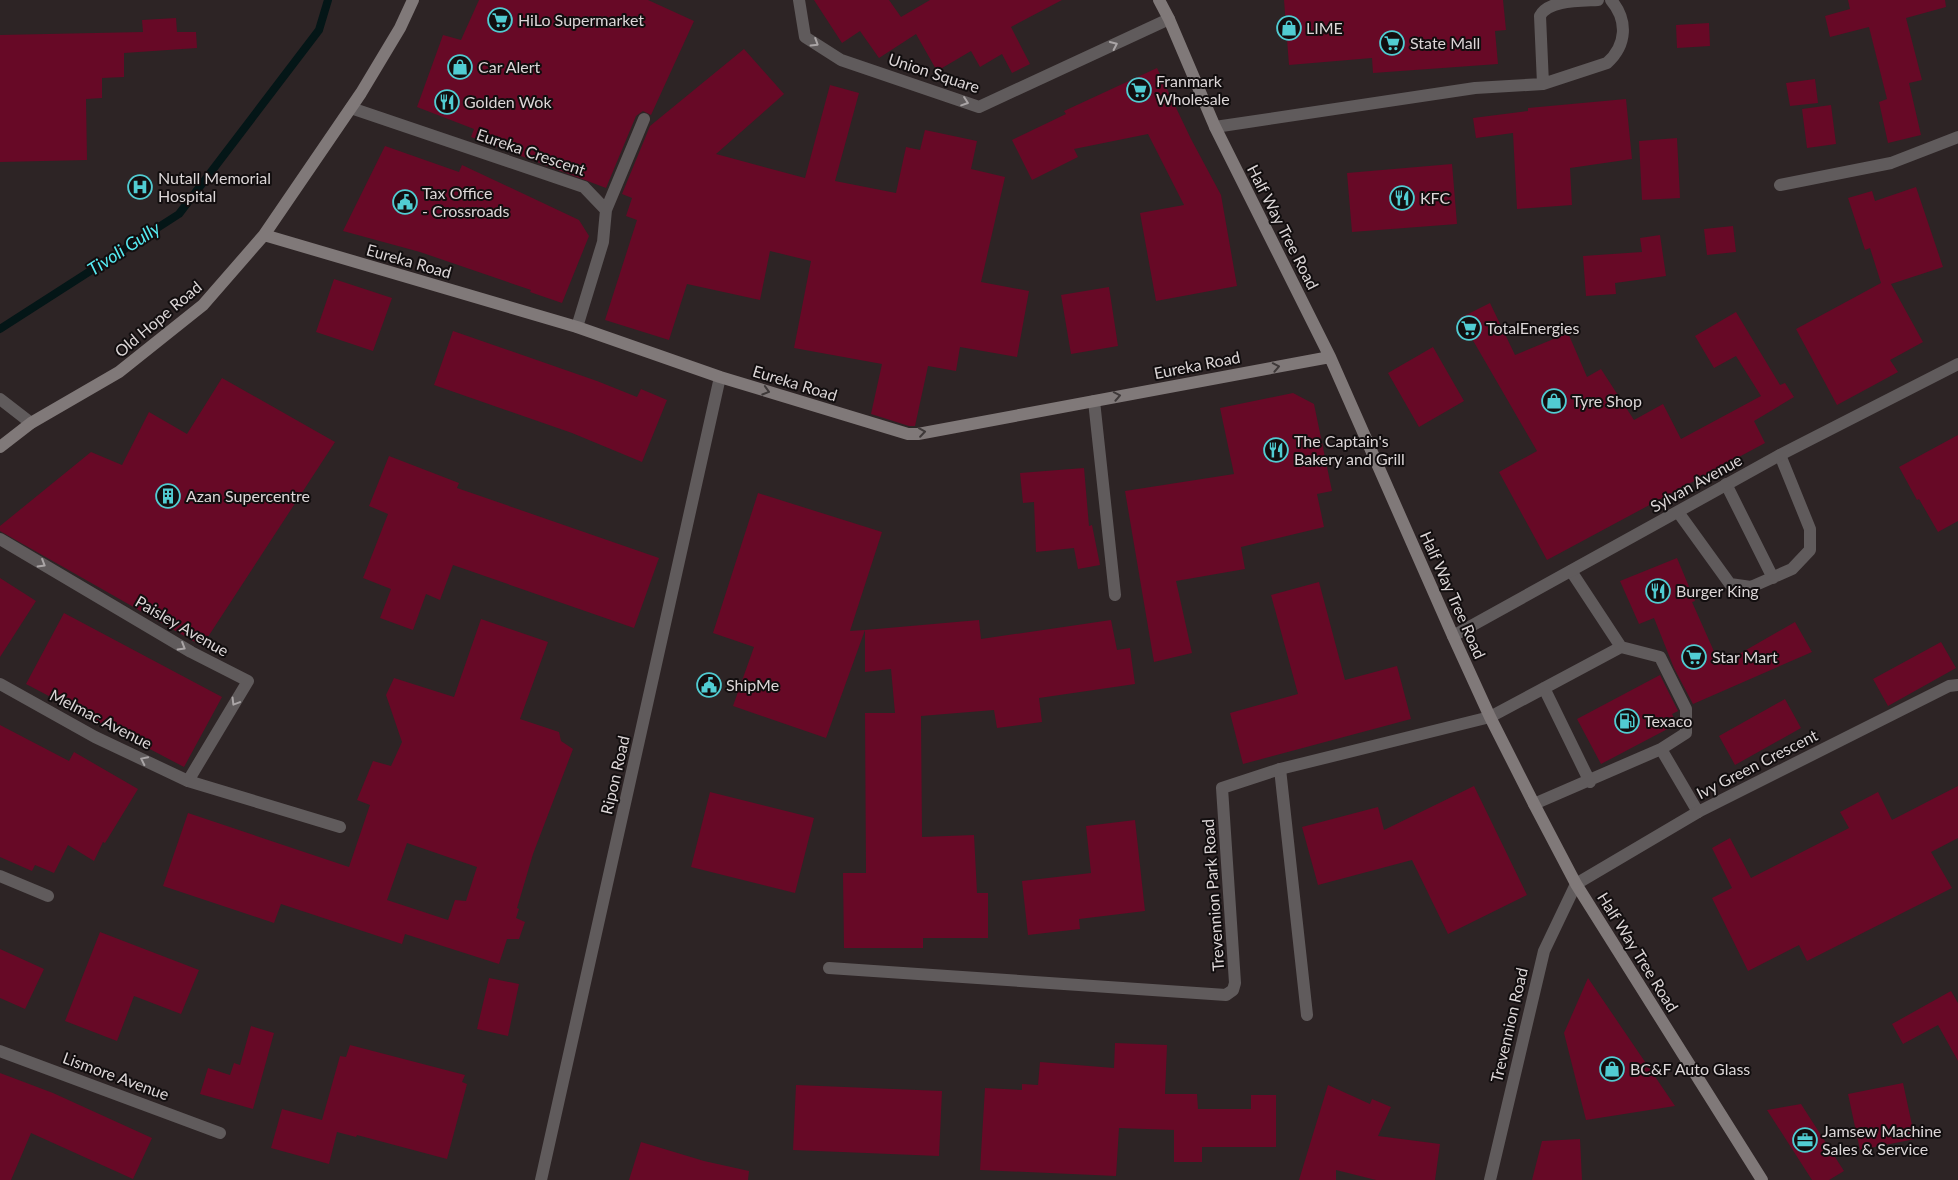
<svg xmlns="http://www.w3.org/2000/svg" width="1958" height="1180" font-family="Lato,sans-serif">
<rect width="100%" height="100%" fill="#2d2425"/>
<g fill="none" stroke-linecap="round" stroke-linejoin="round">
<!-- stream -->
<path stroke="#041617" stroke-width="8" d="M0 329 179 214 319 30 328 0"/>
</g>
<!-- building -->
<path fill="#670926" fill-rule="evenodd" d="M479 0H648L694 21 651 115 643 111 636 116 606 188 471 137 474 129 417 107 443 35 461 40Z
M814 0H889L901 17 930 0H1062L1011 27 1030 64 1012 73 1002 54 980 67 971 51 937 71 916 34 879 58 860 31 842 43Z
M1284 0H1503L1506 30 1495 31 1498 64 1373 73 1372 58 1289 65Z
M1848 0H1945L1946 7 1906 18 1922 80 1909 83 1921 135 1888 143 1879 102 1887 99 1869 27 1830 37 1825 16 1850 9Z
M176 18 177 32H196L197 48 124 53V77L102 78V98L86 99 87 160 0 162V35L143 32 142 20Z
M1709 23 1710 46 1677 48 1676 25Z
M744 49 784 94 716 154 805 178 830 85 859 93 835 181 896 193 906 147 920 150 925 130 977 141 971 169 1005 177 981 282 1029 291 1017 357 960 347 956 371 928 366 915 426H909L871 414 882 364 794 348 811 261 770 251 760 300 687 284 669 340 605 320 637 220 626 216 632 198 622 194 650 126Z
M1157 68 1191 139 1221 195 1237 286 1156 301 1140 213 1184 205 1148 134 1074 149 1078 157 1032 180 1012 140 1066 114 1064 111Z
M1815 79 1818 103 1790 106 1786 83Z
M1626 99 1632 159 1570 168 1572 205 1517 209 1513 133 1476 138 1473 118 1528 111V108Z
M1831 105 1836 144 1807 148 1802 109Z
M1677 138 1680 198 1642 200 1639 141Z
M385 146 459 172 462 165 579 220 589 236 562 303 530 292 531 290 420 252 343 231Z
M1452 164 1457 224 1352 232 1347 173Z
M1916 187 1943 267 1891 284 1923 342 1890 360 1898 372 1837 405 1796 329 1881 283 1870 248 1865 250 1848 198 1872 191 1875 201Z
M1733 226 1736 252 1707 255 1704 229Z
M1660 235 1666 276 1615 283 1616 294 1586 296 1583 256 1642 252 1640 238Z
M334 279 392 298 373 351 316 332Z
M1109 287 1118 346 1071 354 1061 295Z
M1490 303 1515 355 1568 333 1587 377 1601 369 1634 420 1663 404 1681 439 1761 396 1736 356 1714 368 1695 336 1736 312 1780 385 1785 383 1794 397 1754 421 1765 443 1547 560 1499 472 1537 451 1460 318Z
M453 331 597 381 637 397 641 389 667 400 642 462 572 433 434 385Z
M1433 347 1464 401 1419 427 1388 373Z
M222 378 335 442 202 646 0 531V526L91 452 122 465 149 412 187 434Z
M1293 393 1314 404 1332 491 1317 494 1324 527 1241 547 1245 569 1176 581 1192 653 1154 662 1125 491 1234 474 1220 408Z
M1958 435V521L1938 532 1919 499 1917 500 1899 467Z
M389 456 459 483 457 488 659 558 634 628 453 565 440 600 426 594 413 630 380 618 391 589 363 578 388 514 369 506Z
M1084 468 1089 526 1092 525 1100 565 1078 569 1074 548 1036 552 1034 502 1023 503 1020 473Z
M758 493 882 532 850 631 865 630 826 738 733 706 754 647 713 633Z
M1677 558 1695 601 1692 602 1720 665 1795 622 1812 652 1693 704 1674 668 1654 618 1639 624 1620 581Z
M0 578 36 601 0 657Z
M1319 582 1345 680 1397 666 1411 719 1243 764 1230 713 1298 694 1271 595Z
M64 613 222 697 184 767 26 684Z
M481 619 548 642 520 719 559 732 561 741 573 749 533 854 517 908 519 909 516 918 525 922 519 939H507L499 964 405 934 402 944 281 904 274 923 163 886 188 813 349 867 370 805 357 800 373 761 391 766 402 742 386 695 394 678 454 697ZM407 843 477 867 466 901 455 900 448 920 387 900Z
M979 620 981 639 1111 620 1117 650 1130 648 1135 684 1039 698 1042 722 997 728 994 710 921 716 922 837 974 835 977 893H988V938H923V948H844L843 873H866L865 713H895L891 669 865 672V630Z
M1941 642 1956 668 1888 706 1873 679Z
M1660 675 1678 711 1672 714 1677 724 1601 764 1577 719Z
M1785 699 1801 728 1735 765 1719 736Z
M0 725 69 761 74 752 138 789 105 843 103 842 94 861 68 845 54 873 35 865 32 871 0 857Z
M1474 786 1527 895 1448 934 1412 860 1318 885 1302 827 1378 807 1384 830Z
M1958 786V838L1931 852 1952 888 1807 961 1799 945 1748 971 1712 898 1732 888 1712 848 1730 838 1751 878 1849 828 1840 812 1878 792 1892 820Z
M710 792 814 818 795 893 691 867Z
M1135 820 1145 911 1079 919 1080 929 1028 935 1022 881 1091 873 1086 826Z
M100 932 199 970 181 1014 134 996 117 1041 65 1021Z
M0 949 44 969 25 1009 0 998Z
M489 978 519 984 508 1036 477 1029Z
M1588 978 1675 1106 1586 1120 1564 1033Z
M1951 991 1958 1003V1061L1938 1025 1903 1044 1892 1024Z
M251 1026 274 1033 253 1109 200 1094 208 1068 230 1075 234 1063 240 1065Z
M1115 1043 1167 1045 1165 1094H1197L1198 1109H1251V1095H1276V1147H1202V1162H1174V1130L1119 1128 1116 1176 980 1170 985 1088 1022 1090V1084L1038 1085 1040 1062 1114 1068Z
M350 1045 465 1075 462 1082 467 1084 447 1159 357 1135 356 1137 337 1132 329 1164 271 1148 282 1109 322 1120 340 1056 346 1057Z
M0 1073 53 1093 152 1138 133 1179 31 1133 11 1180H0Z
M1903 1083 1915 1139 1860 1150 1848 1094Z
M796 1085 942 1091 939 1156 793 1150Z
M1328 1085 1370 1104 1372 1099 1391 1107 1378 1136 1440 1144 1435 1180H1376L1336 1170V1180H1299Z
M1801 1104 1844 1171 1829 1180H1812L1767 1110Z
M1580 1139 1582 1180H1532L1542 1141Z
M641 1142 704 1161 749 1171 748 1180H629Z"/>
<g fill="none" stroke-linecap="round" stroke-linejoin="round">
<!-- lane -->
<path stroke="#605b5c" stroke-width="12" d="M1543 84 1540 16C1548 0 1580 1 1598 0
M351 108 584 187 606 210 603 242 577 327
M1215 127 1475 88 1543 84 1607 63C1627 45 1628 20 1611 0
M606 210 644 119
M0 399 31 423
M1726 484 1773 578
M1678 512 1730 584 1751 587 1792 569 1810 550V529L1780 455
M1571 571 1621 647
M1544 688 1590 782
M1490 717 1621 647 1660 657 1686 709V733L1661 749
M1280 769 1307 1015
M1534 804 1661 749 1698 812"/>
<!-- street -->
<path stroke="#605b5c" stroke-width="12" d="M799 0 805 37 841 60 979 107 1169 19
M1780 185 1891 163 1958 137
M1094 401 1115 595
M0 539 191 652 248 681 188 781
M1453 636 1780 455 1958 364
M0 684 95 737 188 781 340 827
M0 876 48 896
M829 968 1226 995 1233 990 1235 983 1222 788 1280 769 1490 717
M0 1051 220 1133
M541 1180 720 377
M1490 1180 1544 951 1576 884 1698 812 1949 686 1958 685"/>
<!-- secondary -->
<path stroke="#807979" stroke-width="12" d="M1159 0 1169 19 1215 127 1330 357 1453 636 1490 717 1534 804 1576 884 1762 1180
M264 235 577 327 720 377 908 434H918L1330 357
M0 447 31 423 119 372 203 305 264 235 361 93 400 28 413 0"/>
</g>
<!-- one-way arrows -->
<defs><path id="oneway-chevron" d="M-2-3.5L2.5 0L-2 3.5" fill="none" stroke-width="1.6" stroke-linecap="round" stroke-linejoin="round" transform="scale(1.25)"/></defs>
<g stroke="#aaa5a6">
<use href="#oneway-chevron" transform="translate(815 43) rotate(32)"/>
<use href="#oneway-chevron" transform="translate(1114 45) rotate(-25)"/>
<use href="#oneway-chevron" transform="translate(965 102) rotate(19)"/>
<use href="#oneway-chevron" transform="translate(42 564) rotate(31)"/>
<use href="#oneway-chevron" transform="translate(182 647) rotate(31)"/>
<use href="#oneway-chevron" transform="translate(235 702) rotate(121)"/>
<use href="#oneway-chevron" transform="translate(144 760) rotate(-154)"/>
</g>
<g stroke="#3e3939">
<use href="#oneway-chevron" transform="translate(1276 367) rotate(-11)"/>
<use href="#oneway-chevron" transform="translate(766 391) rotate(17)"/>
<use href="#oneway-chevron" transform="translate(1117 396) rotate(-11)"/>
<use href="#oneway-chevron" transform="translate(922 432) rotate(-8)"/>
</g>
<!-- icons -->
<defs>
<g id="supermarket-ring" transform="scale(1.25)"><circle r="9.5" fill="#120e0f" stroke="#51ccd2" stroke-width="1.5"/><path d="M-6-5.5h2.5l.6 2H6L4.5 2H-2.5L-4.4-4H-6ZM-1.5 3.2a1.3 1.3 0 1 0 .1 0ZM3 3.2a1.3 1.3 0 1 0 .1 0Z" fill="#51ccd2"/></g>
<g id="shop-ring" transform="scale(1.25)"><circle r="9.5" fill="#120e0f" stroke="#51ccd2" stroke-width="1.5"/><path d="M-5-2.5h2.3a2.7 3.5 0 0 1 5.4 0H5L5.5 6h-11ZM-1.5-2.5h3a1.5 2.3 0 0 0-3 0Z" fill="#51ccd2"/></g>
<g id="restaurant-ring" transform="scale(1.25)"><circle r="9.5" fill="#120e0f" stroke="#51ccd2" stroke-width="1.5"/><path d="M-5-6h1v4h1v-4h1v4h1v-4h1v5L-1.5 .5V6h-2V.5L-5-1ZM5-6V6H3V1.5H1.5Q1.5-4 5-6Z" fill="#51ccd2"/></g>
<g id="hospital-ring" transform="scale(1.25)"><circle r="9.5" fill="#120e0f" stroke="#51ccd2" stroke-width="1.5"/><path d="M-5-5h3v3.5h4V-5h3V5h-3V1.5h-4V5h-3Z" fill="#51ccd2"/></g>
<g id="civic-ring" transform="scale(1.25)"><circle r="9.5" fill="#120e0f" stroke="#51ccd2" stroke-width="1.5"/><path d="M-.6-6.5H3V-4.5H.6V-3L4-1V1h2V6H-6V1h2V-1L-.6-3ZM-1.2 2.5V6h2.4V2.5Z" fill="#51ccd2"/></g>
<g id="building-ring" transform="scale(1.25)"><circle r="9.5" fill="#120e0f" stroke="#51ccd2" stroke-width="1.5"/><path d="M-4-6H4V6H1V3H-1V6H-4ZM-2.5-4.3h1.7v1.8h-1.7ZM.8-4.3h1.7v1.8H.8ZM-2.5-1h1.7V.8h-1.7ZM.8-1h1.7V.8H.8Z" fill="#51ccd2"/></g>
<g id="fuel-ring" transform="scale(1.25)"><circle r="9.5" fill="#120e0f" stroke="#51ccd2" stroke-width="1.5"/><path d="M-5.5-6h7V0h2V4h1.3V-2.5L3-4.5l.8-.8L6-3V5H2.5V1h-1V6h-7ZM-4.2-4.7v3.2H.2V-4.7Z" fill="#51ccd2"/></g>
<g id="office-ring" transform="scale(1.25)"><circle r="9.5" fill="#120e0f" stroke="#51ccd2" stroke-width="1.5"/><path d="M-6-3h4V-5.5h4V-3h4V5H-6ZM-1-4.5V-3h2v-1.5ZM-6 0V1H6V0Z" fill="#51ccd2"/></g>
</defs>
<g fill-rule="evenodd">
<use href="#supermarket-ring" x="500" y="20"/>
<use href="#shop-ring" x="1289" y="28"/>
<use href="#supermarket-ring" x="1392" y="43"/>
<use href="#shop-ring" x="460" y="67"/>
<use href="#supermarket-ring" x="1139" y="90"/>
<use href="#restaurant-ring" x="447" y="102"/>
<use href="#hospital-ring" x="140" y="187"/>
<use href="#restaurant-ring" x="1402" y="198"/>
<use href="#civic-ring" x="405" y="202"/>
<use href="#supermarket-ring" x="1469" y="328"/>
<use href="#shop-ring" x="1554" y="401"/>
<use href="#restaurant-ring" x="1276" y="450"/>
<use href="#building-ring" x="168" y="496"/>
<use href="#restaurant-ring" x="1658" y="591"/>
<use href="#supermarket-ring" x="1694" y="657"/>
<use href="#civic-ring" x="709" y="685"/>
<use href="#fuel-ring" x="1627" y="721"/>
<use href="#shop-ring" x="1612" y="1069"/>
<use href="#office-ring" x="1805" y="1140"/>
</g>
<g text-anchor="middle" stroke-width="4" stroke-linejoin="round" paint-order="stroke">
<!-- poi labels -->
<g font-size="16" fill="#dcd6d7" stroke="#120e0f" text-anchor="start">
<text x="518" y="26">HiLo Supermarket</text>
<text x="1306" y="34">LIME</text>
<text x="1410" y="49">State Mall</text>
<text x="478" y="73">Car Alert</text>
<text x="1156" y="87">Franmark<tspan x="1156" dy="18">Wholesale</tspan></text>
<text x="464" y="108">Golden Wok</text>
<text x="158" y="184">Nutall Memorial<tspan x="158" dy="18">Hospital</tspan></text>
<text x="422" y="199">Tax Office<tspan x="422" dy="18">- Crossroads</tspan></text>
<text x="1420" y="204">KFC</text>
<text x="1486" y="334">TotalEnergies</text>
<text x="1572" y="407">Tyre Shop</text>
<text x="1294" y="447">The Captain's<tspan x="1294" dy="18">Bakery and Grill</tspan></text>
<text x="186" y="502">Azan Supercentre</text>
<text x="1676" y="597">Burger King</text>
<text x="1712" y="663">Star Mart</text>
<text x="726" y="691">ShipMe</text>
<text x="1644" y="727">Texaco</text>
<text x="1630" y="1075">BC&amp;F Auto Glass</text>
<text x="1822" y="1137">Jamsew Machine<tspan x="1822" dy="18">Sales &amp; Service</tspan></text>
</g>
<!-- street labels -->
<g font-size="16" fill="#dcd6d7" stroke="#120e0f">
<text transform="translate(934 73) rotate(18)" y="6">Union Square</text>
<text transform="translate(531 152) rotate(19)" y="6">Eureka Crescent</text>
<text transform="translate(1283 227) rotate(63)" y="6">Half Way Tree Road</text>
<text transform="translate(409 261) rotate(16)" y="6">Eureka Road</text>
<text transform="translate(158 319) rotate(-40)" y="6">Old Hope Road</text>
<text transform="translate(1197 365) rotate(-11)" y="6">Eureka Road</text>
<text transform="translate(795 383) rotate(17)" y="6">Eureka Road</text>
<text transform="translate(1696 483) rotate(-29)" y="6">Sylvan Avenue</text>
<text transform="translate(1453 595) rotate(66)" y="6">Half Way Tree Road</text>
<text transform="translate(182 626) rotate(30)" y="6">Paisley Avenue</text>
<text transform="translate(101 719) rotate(27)" y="6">Melmac Avenue</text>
<text transform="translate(1757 764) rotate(-27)" y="6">Ivy Green Crescent</text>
<text transform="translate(615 775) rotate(-77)" y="6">Ripon Road</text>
<text transform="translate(1213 895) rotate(-94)" y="6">Trevennion Park Road</text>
<text transform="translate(1638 952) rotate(58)" y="6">Half Way Tree Road</text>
<text transform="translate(1509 1025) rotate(-77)" y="6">Trevennion Road</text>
<text transform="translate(116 1076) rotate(20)" y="6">Lismore Avenue</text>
</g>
<!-- water labels -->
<g font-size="18" font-style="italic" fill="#56eaf1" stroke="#120e0f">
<text transform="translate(124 249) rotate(-33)" y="6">Tivoli Gully</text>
</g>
</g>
</svg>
